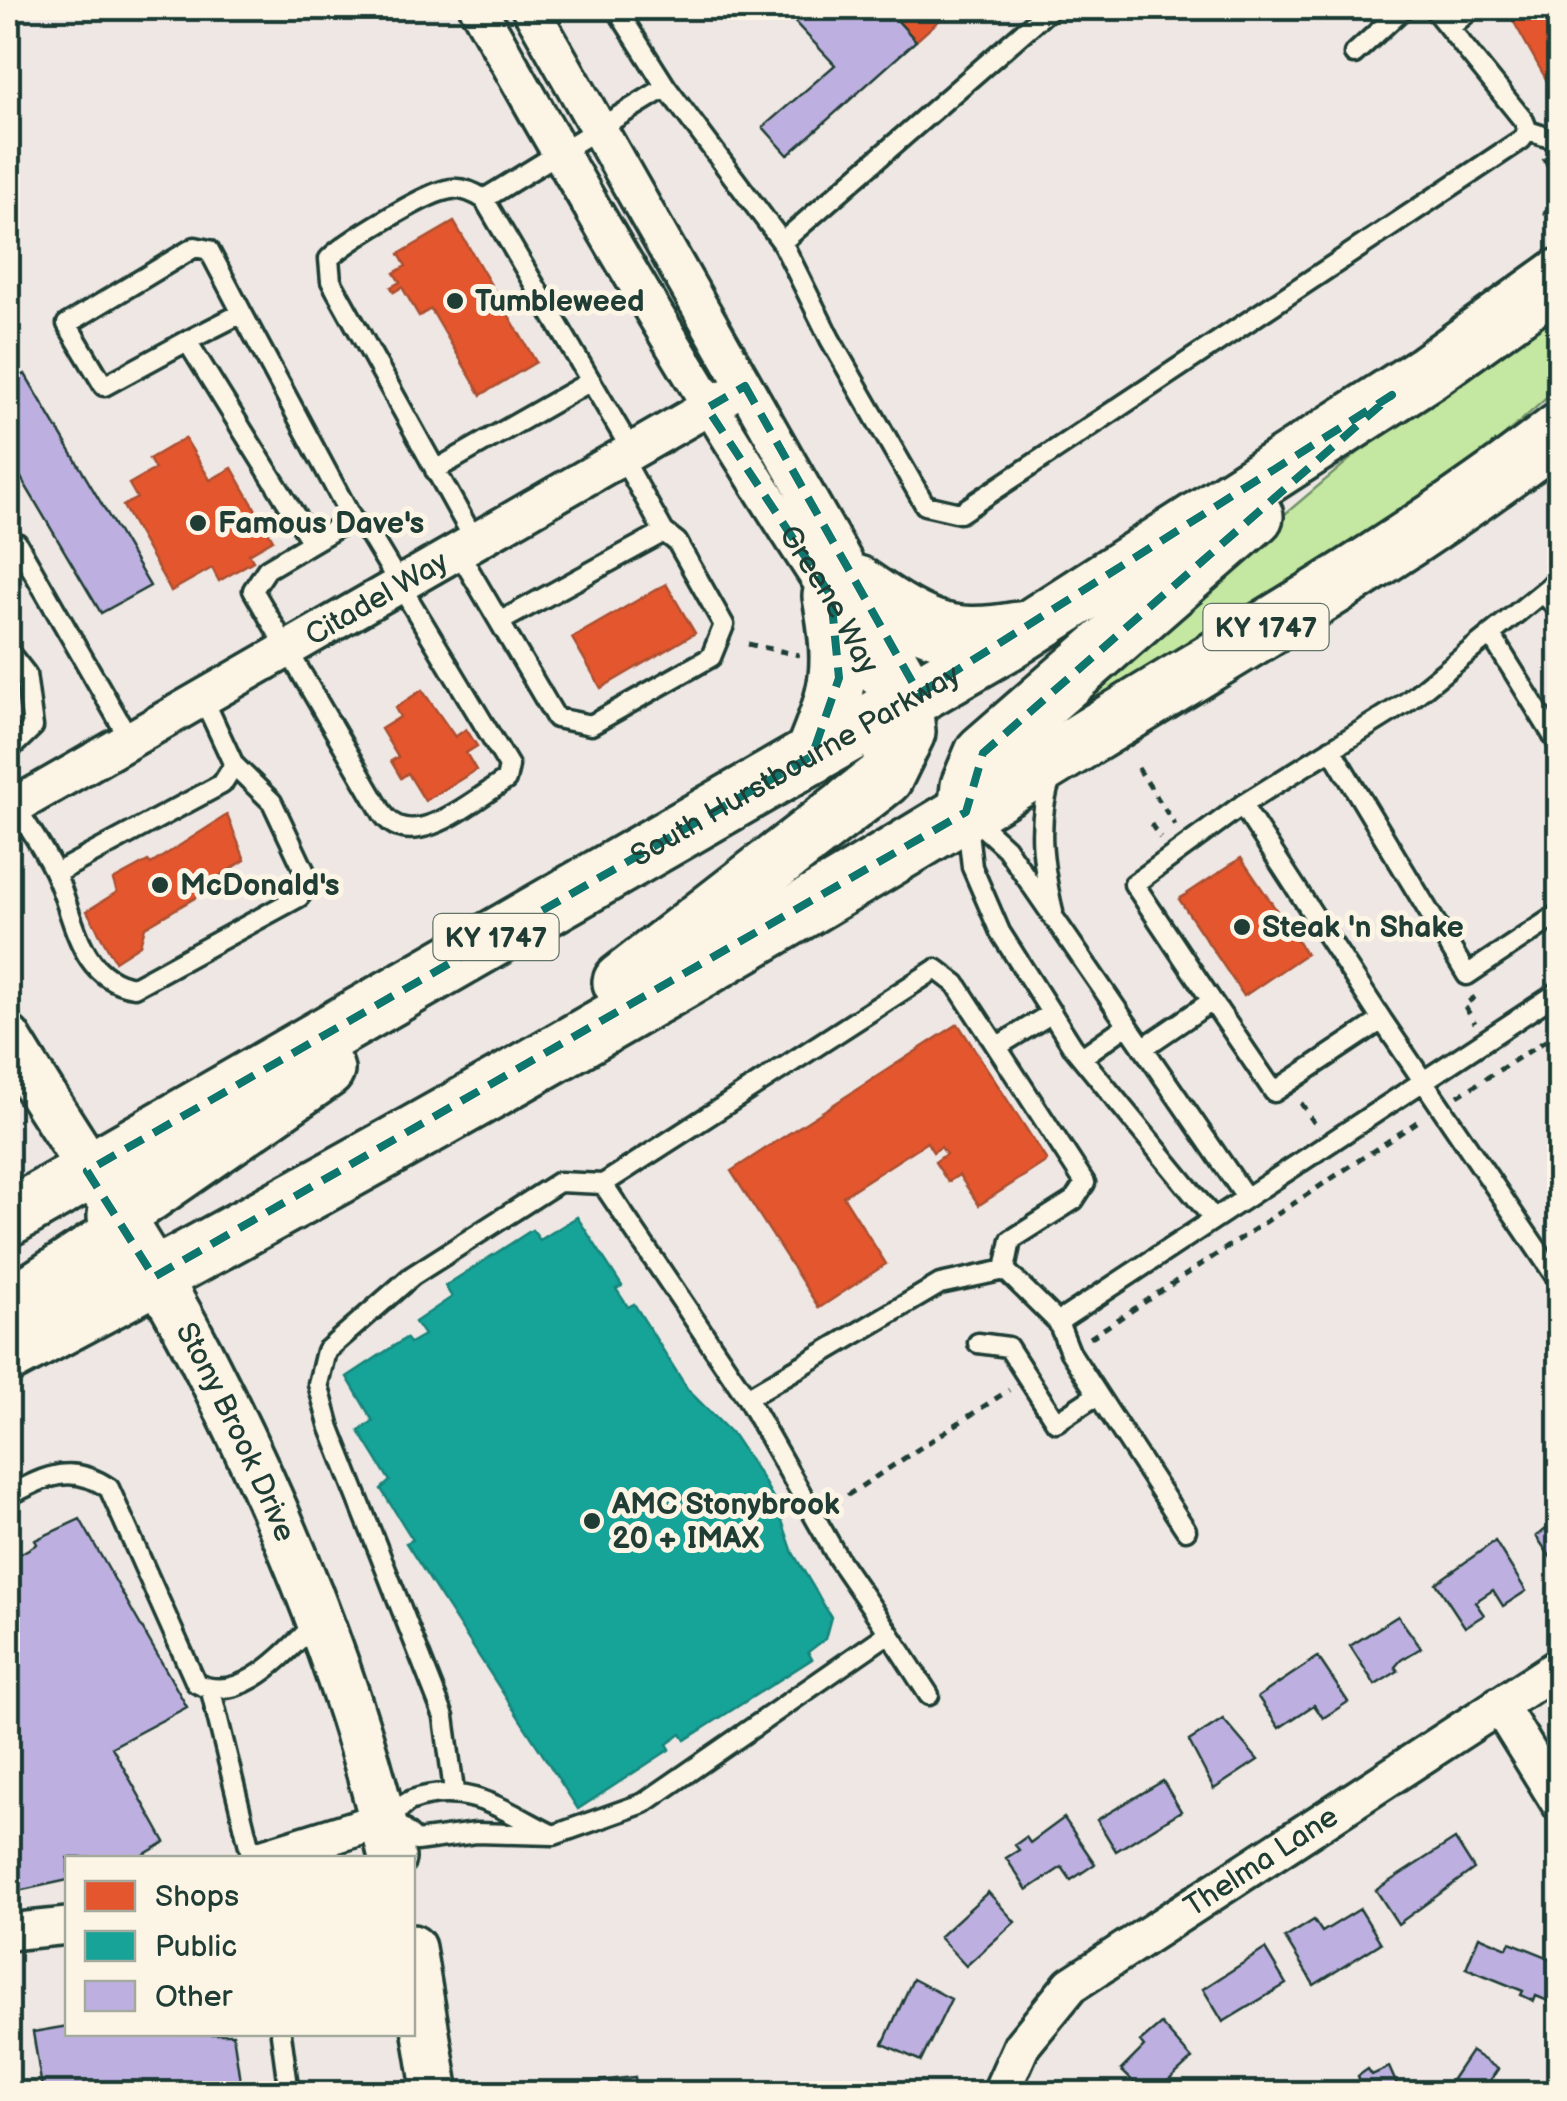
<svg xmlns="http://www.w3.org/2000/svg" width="1567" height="2101" font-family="'Balsamiq Sans',sans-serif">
<rect width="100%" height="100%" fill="#efe7e4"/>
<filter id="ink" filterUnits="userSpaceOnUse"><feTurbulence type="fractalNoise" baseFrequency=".01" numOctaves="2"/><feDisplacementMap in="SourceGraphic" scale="20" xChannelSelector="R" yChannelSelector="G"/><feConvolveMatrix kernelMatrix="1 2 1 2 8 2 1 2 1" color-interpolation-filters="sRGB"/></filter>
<g filter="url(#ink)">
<!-- green -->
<path fill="#c4e8a1" stroke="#72926a" stroke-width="2.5" d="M1559 307V387L1415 515 1092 723 1024 734 1431 391Z"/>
<!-- shops -->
<path fill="#e4572e" stroke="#a94f30" stroke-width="2.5" d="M886 8H953L916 41Z
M1506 8H1560V93L1555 95Z
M454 222 536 362 481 395 431 309 419 316 402 287 394 292 391 287 400 282 394 273 406 266 399 254Z
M185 438 210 480 232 468 273 540 249 554 253 561 219 581 212 568 171 591 123 506 137 498 129 484 155 469 149 459Z
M666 584 695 633 601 688 572 638Z
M422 690 455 737 466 729 477 746 466 753 476 770 425 801 408 773 401 778 391 761 398 757 381 729 400 717 395 708Z
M227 815 245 860 198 890 200 895 145 927 140 945 115 961 87 911 117 892 113 880 148 861 151 864Z
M1241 858 1306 954 1244 996 1179 899Z
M958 1024 1047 1161 979 1205 959 1175 948 1182 935 1162 946 1154 941 1147 933 1152 927 1142 843 1196 886 1264 819 1308 731 1171Z"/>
<!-- public -->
<path fill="#17a398" stroke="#19847a" stroke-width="2.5" d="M577 1217 622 1286 616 1289 628 1307 634 1304 688 1390 733 1435 760 1475 776 1503 793 1553 831 1617 825 1639 808 1652 812 1659 685 1740 681 1734 667 1744 670 1749 578 1809 406 1543 413 1540 381 1489 390 1481 359 1431 373 1421 347 1377 406 1338 410 1343 424 1335 415 1322 452 1297 445 1286 532 1230 540 1240Z"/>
<!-- building -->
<path fill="#bdb0e0" stroke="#1f3d34" stroke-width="2.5" d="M803 8H886L916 41 788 155 763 127 835 65 791 18Z
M25 374 150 586 101 613 17 471 8 476V384Z
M1560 1503V1571L1536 1536 1559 1520 1551 1509Z
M80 1519 187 1707 112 1747 165 1842 138 1858H68V1880L9 1893 8 1561 37 1544 35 1540Z
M1495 1541 1526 1591 1503 1606 1493 1590 1475 1602 1484 1615 1465 1627 1436 1583Z
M1398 1616 1421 1648 1401 1660 1395 1667 1398 1671 1375 1685 1350 1646Z
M1318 1657 1348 1702 1323 1718 1314 1705 1279 1728 1258 1697Z
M1223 1719 1258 1760 1214 1789 1189 1741Z
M1163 1781 1181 1811 1116 1851 1097 1820Z
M1064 1818 1095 1864 1071 1880 1062 1867 1027 1890 1006 1858 1019 1850 1015 1845 1026 1837 1030 1843Z
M1455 1839 1474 1869 1398 1924 1376 1890Z
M988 1892 1015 1922 966 1966 939 1937Z
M1360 1909 1381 1943 1314 1985 1285 1938 1314 1920 1322 1932Z
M1479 1936 1507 1948 1510 1942 1560 1962V1986L1553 2003 1536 1996 1534 2001 1521 1995 1523 1991 1466 1968Z
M1265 1949 1286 1984 1223 2022 1203 1989Z
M913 1979 951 1999 921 2061 883 2044Z
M1161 2024 1192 2059 1154 2094H1146L1121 2070 1144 2047 1140 2042Z
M68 2026V2034H233L242 2094H43L33 2032Z
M1471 2051 1498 2069 1483 2091 1486 2094H1442Z
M1389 2067 1401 2094H1336L1360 2082 1358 2076 1368 2069 1372 2075Z
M635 2077 637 2094H564L563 2089 590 2086 589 2082Z"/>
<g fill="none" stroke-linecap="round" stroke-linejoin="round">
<!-- service casing -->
<g stroke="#1f3d34" stroke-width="25">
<path id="service" d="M616 8 666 87
M1449 28 1473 8
M1354 54 1404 8
M1528 131 1560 141
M484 199 666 87 782 242 1051 8
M782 242 830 339 925 505 960 513 1521 140 1528 131 1524 121 1433 8
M242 313 352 519
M187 341 242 313 209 250 195 247 67 324 104 386 187 341 311 541
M622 457 664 532
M435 470 591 381
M352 519 370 535 509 766 506 780C475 799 412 855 383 814L253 590 267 569Z
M475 541 331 281 329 259C345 242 423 195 446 190 460 186 473 192 484 199L632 451
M8 542 17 543 130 740
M458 551 556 718 591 725 711 657 724 625 677 542 664 532 501 621
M1543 593 1560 611
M1491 635 1560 747
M8 651 26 674 33 727 8 751
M1331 749 1467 975 1560 913
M1052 776C1035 821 1043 867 1053 912
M13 803C28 827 47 853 57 878 75 920 80 979 134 987L299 897 305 889V872L272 802 234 765 203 698
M971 816 1006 848 1245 1196
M967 822 972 867 1000 932 1073 1047 1212 1217
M56 873 222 784 234 765
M1212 1001 1134 884 1242 805
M1382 1020 1242 805 1407 702 1560 578
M998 1046 1052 1013
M1143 1048 1212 1001 1274 1092 1382 1020 1560 1283
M1082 1057 1127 1025
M603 1184 747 1398
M1058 1322 1070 1352 1186 1530
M978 1343 1008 1347 1056 1422 1097 1395
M8 1496C45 1477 71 1462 109 1488L196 1683C242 1707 287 1650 319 1620
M889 1633 929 1695
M211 1691 252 1858
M454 1791 444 1717 330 1428 318 1384 326 1351 412 1276 559 1182 603 1184 936 969 956 984 1085 1183 1074 1200 1011 1240 1005 1270
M388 1819C397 1814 403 1803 412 1800 464 1781 504 1810 549 1833
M392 1819 416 1841 476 1833 554 1835 644 1803 889 1633 839 1560 747 1398 940 1284 1005 1270 1058 1322 1560 991
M281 2034 289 2094"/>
</g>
<!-- minor casing -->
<g stroke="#1f3d34" stroke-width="42">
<g id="minor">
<path id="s1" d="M478 8C588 204 701 398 824 586 850 625 865 679 904 703L907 672 530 8"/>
<path id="s2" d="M8 810 726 397"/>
<path d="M1499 1705 1560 1804"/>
<path d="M261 1858 383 1820"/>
<path d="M8 1932 68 1926"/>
<path id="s3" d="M1000 2094 1022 2045 1071 1985 1560 1666"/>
</g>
</g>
<!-- tertiary casing -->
<g stroke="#1f3d34" stroke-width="52">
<g id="tertiary">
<path id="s4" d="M8 1039C71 1144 145 1247 201 1356 283 1515 352 1684 392 1858"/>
<path d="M412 1948 436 2094"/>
</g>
</g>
<!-- primary casing -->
<g stroke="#1f3d34" stroke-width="62">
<g id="primary">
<path d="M857 584C917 625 943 644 1018 630"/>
<path d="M812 756C840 689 844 668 831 596"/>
<path d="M966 812 969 786 983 753 1255 516"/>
<path d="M621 982 885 777 907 732 904 703"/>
<path d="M116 1216 326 1070"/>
<path id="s5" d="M8 1218 1007 643 1428 372 1560 277"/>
<path d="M8 1308 125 1231"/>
<path d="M8 1355C374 1161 736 955 1088 737 1247 639 1412 546 1560 431"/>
</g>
</g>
<!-- path -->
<path stroke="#1f3d34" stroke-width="5" stroke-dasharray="8 8" stroke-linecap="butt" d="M1544 158 1560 191
M1555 228 1545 213 1560 199
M748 644 799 655
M1138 768 1175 825
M1151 824 1160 838
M1475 997 1464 1005 1475 1023
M1458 1096 1560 1032
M1301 1103 1317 1127
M1090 1338 1423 1118
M834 1504 1009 1390"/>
<!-- service -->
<use href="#service" stroke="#fcf5e5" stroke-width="18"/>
<!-- minor -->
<use href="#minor" stroke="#fcf5e5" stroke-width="35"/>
<!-- tertiary -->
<use href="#tertiary" stroke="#fcf5e5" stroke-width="45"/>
<!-- primary -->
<use href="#primary" stroke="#fcf5e5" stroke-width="55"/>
</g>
</g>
<!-- marked area -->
<path fill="none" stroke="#0f766e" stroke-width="8" stroke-dasharray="20 12" stroke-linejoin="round" d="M745 386 919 694 1392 395 983 753 966 812 154 1277 87 1171 812 756 839 678 831 596 707 408Z"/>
<!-- markers -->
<g fill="#1f3d34" stroke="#fcf5e5" stroke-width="4">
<circle cx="455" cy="301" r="10"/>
<circle cx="198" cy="523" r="10"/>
<circle cx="160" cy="885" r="10"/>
<circle cx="1242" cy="927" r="10"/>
<circle cx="592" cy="1521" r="10"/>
</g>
<g text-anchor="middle" stroke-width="10" stroke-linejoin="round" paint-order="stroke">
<!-- shield labels -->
<g fill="#fcf5e5" stroke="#617469" stroke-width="2.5">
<rect x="1203.5" y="604" width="125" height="46" rx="8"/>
<rect x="433.5" y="914" width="125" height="46" rx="8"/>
</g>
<g font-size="28" font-weight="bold" fill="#1f3d34">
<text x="1266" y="637">KY 1747</text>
<text x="496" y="947">KY 1747</text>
</g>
<!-- poi labels -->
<g font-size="30" font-weight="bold" fill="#1f3d34" stroke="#fcf5e5" text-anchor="start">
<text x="475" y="311">Tumbleweed</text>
<text x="218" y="533">Famous Dave's</text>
<text x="180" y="895">McDonald's</text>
<text x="1262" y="937">Steak 'n Shake</text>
<text x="612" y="1514">AMC Stonybrook<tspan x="612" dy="34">20 + IMAX</tspan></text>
</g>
<!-- street labels -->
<g font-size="30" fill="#1f3d34" stroke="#fcf5e5">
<text dy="10" stroke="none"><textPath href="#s2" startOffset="425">Citadel Way</textPath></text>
<text dy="10" stroke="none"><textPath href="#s1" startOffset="688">Greene Way</textPath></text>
<text dy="10" stroke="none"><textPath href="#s5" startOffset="908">South Hurstbourne Parkway</textPath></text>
<text dy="10" stroke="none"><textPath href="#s4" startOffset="455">Stony Brook Drive</textPath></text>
<text dy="10" stroke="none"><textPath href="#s3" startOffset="358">Thelma Lane</textPath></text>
</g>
</g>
<!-- margin -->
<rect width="1567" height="2101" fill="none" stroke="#fcf5e5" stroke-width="40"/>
<rect x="20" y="20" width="1527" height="2061" fill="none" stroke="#1f3d34" stroke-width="4" filter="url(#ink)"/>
<!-- legend -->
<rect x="65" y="1856" width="350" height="180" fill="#fcf5e5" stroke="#a4ab9e" stroke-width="2.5"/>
<rect x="85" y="1881" width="50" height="30" fill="#e4572e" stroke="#a4ab9e" stroke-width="2.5"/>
<text x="155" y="1906" font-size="30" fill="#1f3d34">Shops</text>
<rect x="85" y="1931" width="50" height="30" fill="#17a398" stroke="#a4ab9e" stroke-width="2.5"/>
<text x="155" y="1956" font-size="30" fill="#1f3d34">Public</text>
<rect x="85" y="1981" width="50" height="30" fill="#bdb0e0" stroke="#a4ab9e" stroke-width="2.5"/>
<text x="155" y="2006" font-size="30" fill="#1f3d34">Other</text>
</svg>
